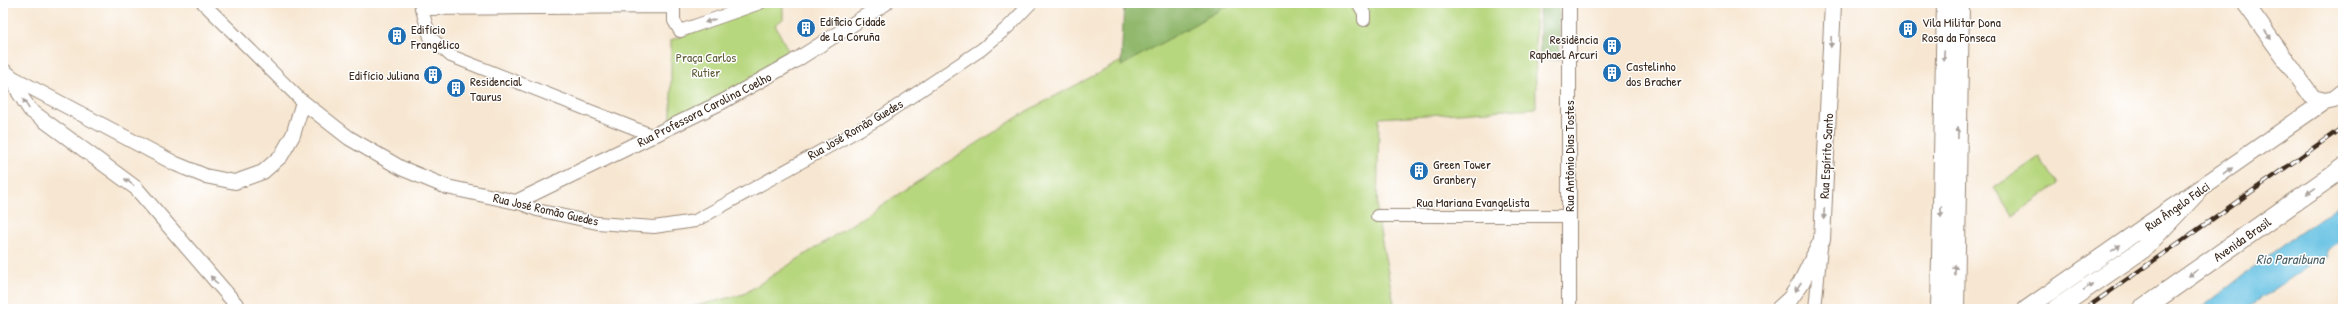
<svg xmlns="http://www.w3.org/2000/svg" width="2346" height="312" font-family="'Patrick Hand',sans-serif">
<rect width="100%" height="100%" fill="#fff"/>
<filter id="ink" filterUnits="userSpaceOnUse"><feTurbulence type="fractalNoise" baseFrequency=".025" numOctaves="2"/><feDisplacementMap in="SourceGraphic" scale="8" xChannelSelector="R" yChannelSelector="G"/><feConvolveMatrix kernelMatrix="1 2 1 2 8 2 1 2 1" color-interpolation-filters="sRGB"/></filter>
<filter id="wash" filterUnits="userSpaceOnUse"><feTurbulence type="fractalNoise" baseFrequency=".012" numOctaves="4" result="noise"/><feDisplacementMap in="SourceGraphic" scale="16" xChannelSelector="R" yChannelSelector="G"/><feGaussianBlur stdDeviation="0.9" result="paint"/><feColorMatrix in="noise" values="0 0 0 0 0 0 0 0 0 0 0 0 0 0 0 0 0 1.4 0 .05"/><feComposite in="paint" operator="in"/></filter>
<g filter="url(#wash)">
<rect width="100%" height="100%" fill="#f7e7d2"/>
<!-- green -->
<path fill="#b7d77e" stroke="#79804e" d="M767 3H783V19L775 25 792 58 671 124V40Z
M1231 3H1535L1536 108 1379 118 1377 216 1395 309H683L744 294 1027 111Z
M2039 157 2058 184 2013 216 1994 188Z"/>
<!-- forest -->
<path fill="#91b86d" stroke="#667146" d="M1124 3H1232L1121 66Z
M1539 3H1559L1560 60 1540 59Z"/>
<!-- water -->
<path fill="#65c1e3" stroke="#507680" d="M2343 202V240L2327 250 2328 258H2320L2246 309H2200L2276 250Z"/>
</g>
<g filter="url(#ink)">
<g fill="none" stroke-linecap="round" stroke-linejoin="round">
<!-- minor casing -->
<g stroke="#998878" stroke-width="14">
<path id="minor" d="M203 3 303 102
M420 3 430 37 451 56 654 136
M674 3V21L680 31 760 3
M1358 3 1364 13V20
M421 9 674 7
M516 202 537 210 597 223 654 227 695 221 875 121 982 49 1008 27 1031 3
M1377 216H1569
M1815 309 1821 247"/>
</g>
<!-- tertiary casing -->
<g stroke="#998878" stroke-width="16">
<path id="tertiary" d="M1569 3V309
M3 70 13 78 176 164 205 176 235 182 263 172 281 156 293 135 303 102 349 138 401 168 447 187 516 202 722 102 793 62 886 3
M13 78 19 93 30 110 136 188 240 309"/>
</g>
<!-- secondary casing -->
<g stroke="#998878" stroke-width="18">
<path id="secondary" d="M2245 3 2313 98 2325 101
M1779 309 1790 299 1801 283 1822 240 1833 3
M2026 309 2325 101 2334 99 2343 92"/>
</g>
<!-- primary casing -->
<g stroke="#998878" stroke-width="20">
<path id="primary" d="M1940 309 1946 3
M1955 309 1960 3
M2056 309 2143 249 2196 193"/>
</g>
<!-- trunk casing -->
<g stroke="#998878" stroke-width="21">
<path id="trunk" d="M2142 309 2343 168"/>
</g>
<!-- minor -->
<use href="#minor" stroke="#fff" stroke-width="12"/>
<!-- tertiary -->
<use href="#tertiary" stroke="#fff" stroke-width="14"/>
<!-- secondary -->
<use href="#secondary" stroke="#fff" stroke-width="16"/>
<!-- primary -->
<use href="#primary" stroke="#fff" stroke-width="18"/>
<!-- trunk -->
<use href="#trunk" stroke="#fff" stroke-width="19"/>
<!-- rail casing -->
<g stroke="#3b2a1e" stroke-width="4.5">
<path id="rail" d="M2085 309 2343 127"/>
</g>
<!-- rail -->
<use href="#rail" stroke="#fff" stroke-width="3" stroke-dasharray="9" stroke-linecap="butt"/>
</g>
<!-- one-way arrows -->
<defs><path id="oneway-solid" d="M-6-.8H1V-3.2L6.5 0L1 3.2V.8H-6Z"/></defs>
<g fill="#a79f9a">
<use href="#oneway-solid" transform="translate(710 21) rotate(161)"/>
<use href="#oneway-solid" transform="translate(2268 35) rotate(55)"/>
<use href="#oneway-solid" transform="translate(1831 42) rotate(92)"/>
<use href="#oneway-solid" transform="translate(1944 56) rotate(91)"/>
<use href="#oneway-solid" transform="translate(26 104) rotate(-123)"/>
<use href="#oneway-solid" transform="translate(1958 133) rotate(-89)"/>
<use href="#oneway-solid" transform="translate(2228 171) rotate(-35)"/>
<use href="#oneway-solid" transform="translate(129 182) rotate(-144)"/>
<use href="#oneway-solid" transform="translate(2311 191) rotate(145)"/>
<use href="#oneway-solid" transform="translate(1941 212) rotate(90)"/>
<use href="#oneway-solid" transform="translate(1824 214) rotate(93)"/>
<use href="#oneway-solid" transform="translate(2116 248) rotate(-35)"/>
<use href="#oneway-solid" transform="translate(1955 270) rotate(-89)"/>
<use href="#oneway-solid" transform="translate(2193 273) rotate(145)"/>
<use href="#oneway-solid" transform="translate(214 280) rotate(-132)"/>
<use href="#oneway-solid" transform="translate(1798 287) rotate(124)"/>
<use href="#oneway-solid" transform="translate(2088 287) rotate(-34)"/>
</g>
</g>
<!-- icons -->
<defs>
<g id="building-disc" transform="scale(1)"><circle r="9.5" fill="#1f6fb2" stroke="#fff"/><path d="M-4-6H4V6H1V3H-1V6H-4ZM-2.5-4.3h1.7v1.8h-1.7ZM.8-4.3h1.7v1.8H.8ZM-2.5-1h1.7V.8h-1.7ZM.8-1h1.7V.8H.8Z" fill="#fff"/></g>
</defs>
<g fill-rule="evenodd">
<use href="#building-disc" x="806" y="28"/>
<use href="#building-disc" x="1908" y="29"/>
<use href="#building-disc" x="397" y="36"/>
<use href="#building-disc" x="1612" y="46"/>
<use href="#building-disc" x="1612" y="73"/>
<use href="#building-disc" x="433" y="75"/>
<use href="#building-disc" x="456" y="88"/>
<use href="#building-disc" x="1419" y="171"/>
</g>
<g text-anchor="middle" stroke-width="3" stroke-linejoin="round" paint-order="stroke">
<!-- poi labels -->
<g font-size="13" fill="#3b2a1e" stroke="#fff" text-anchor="start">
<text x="820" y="26">Edíficio Cidade<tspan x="820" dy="15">de La Coruña</tspan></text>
<text x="1922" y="27">Vila Militar Dona<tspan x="1922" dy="15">Rosa da Fonseca</tspan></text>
<text x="411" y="34">Edifício<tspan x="411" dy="15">Frangélico</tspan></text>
<text x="1598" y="44" text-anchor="end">Residência<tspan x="1598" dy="15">Raphael Arcuri</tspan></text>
<text x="1626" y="71">Castelinho<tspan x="1626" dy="15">dos Bracher</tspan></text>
<text x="419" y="80" text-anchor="end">Edifício Juliana</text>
<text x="470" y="86">Residencial<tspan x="470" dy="15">Taurus</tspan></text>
<text x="1433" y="169">Green Tower<tspan x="1433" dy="15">Granbery</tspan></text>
</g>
<!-- park labels -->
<g font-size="13" fill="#605e3b" stroke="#fff">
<text x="706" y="62">Praça Carlos<tspan x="706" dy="15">Rutier</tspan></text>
</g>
<!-- street labels -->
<g font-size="13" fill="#3b2a1e" stroke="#fff">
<text transform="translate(704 109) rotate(-27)" y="5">Rua Professora Carolina Coelho</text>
<text transform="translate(855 129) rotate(-30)" y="5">Rua José Romão Guedes</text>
<text transform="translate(1569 156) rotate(-90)" y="5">Rua Antônio Dias Tostes</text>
<text transform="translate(1826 156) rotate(-87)" y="5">Rua Espírito Santo</text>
<text x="1473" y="207">Rua Mariana Evangelista</text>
<text transform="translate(2177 206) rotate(-35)" y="5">Rua Ângelo Falci</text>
<text transform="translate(546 209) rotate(13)" y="5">Rua José Romão Guedes</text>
<text transform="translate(2242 239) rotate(-35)" y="5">Avenida Brasil</text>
</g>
<!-- water labels -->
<g font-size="14" font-style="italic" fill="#4a5f63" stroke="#fff">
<text x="2290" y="264">Rio Paraibuna</text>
</g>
</g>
<!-- margin -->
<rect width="2346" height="312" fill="none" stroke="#fff" stroke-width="16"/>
</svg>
